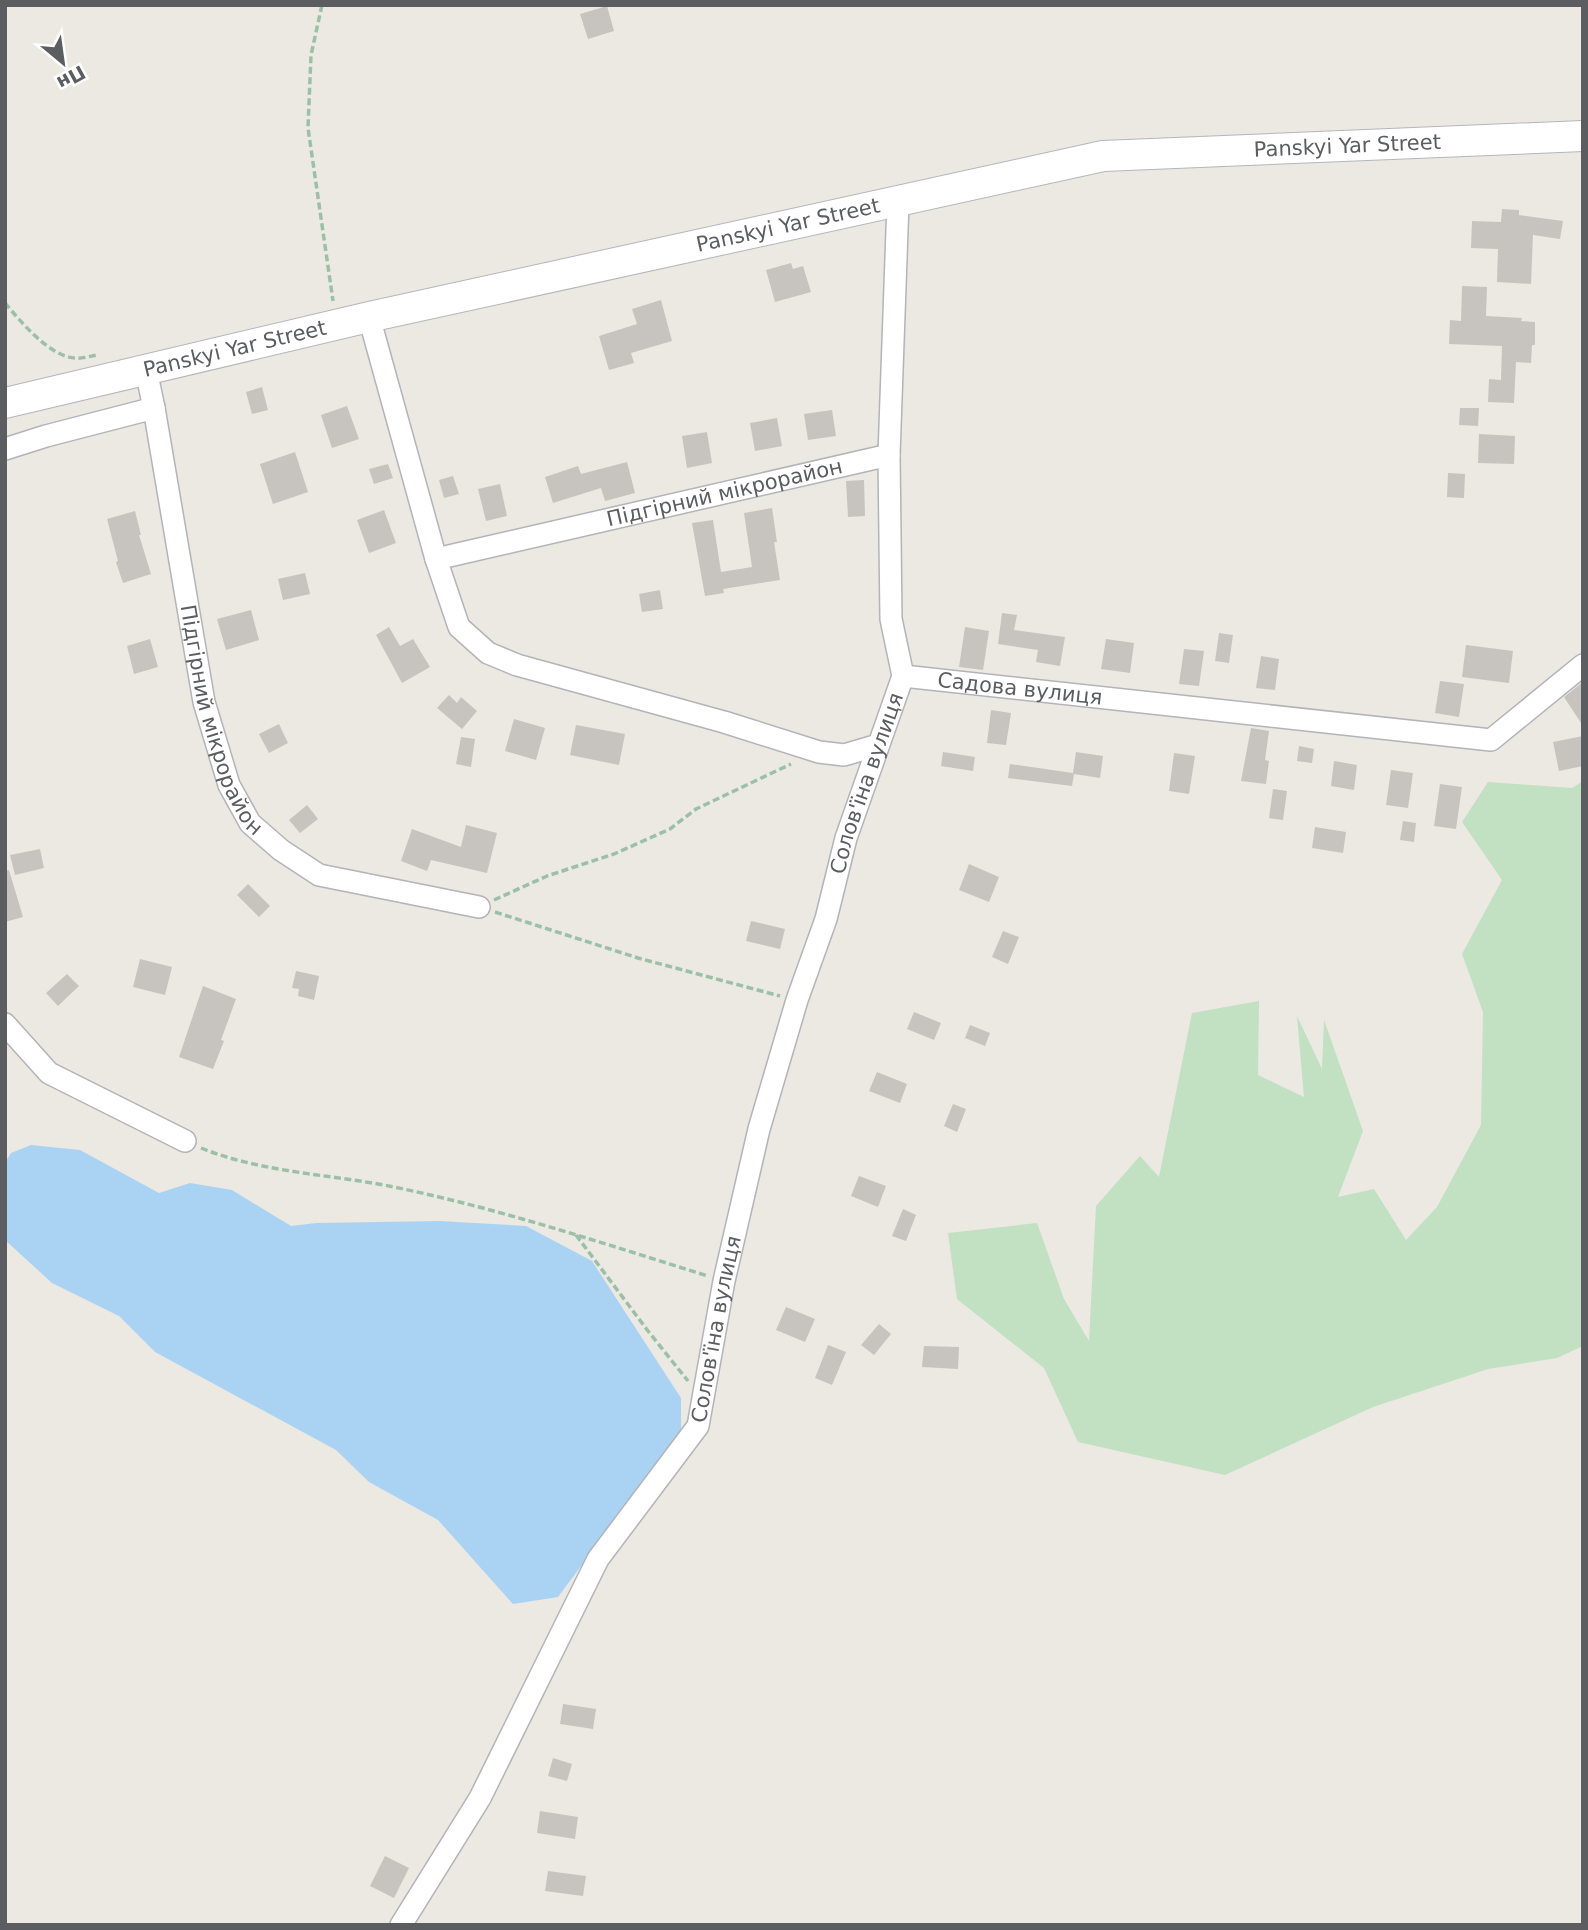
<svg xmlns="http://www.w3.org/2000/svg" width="1588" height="1930" font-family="'DejaVu Sans',sans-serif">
<rect width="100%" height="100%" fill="#ebe9e2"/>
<!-- green -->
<path fill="#c2e0c2" d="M1583 781V880L1581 882V973L1583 980V1346L1557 1358 1488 1369 1373 1407 1225 1475 1078 1442 1044 1368 957 1299 948 1233 1037 1223 1064 1299 1089 1341 1096 1206 1140 1156 1159 1177 1192 1013 1259 1001 1258 1075 1304 1097 1297 1016 1322 1069 1324 1020 1363 1131 1338 1197 1374 1189 1406 1240 1437 1207 1481 1125 1483 1012 1462 954 1502 880 1462 822 1488 782 1572 788Z"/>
<!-- water -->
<path fill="#aad3f3" d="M31 1145 80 1150 159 1193 190 1183 232 1190 291 1226 316 1223 440 1221 526 1226 592 1261 681 1398V1432L558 1597 513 1604 438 1520 369 1482 336 1450 155 1352 119 1316 52 1283 5 1240V1163L11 1153Z"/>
<!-- building -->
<path fill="#c7c4bf" d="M607 6 614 31 588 39 580 14Z
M1502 209 1519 210V215L1563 221 1560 239 1533 235 1531 284 1497 282 1498 249 1471 248 1472 221 1501 222Z
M791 263 793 269 803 266 811 292 775 302 766 270Z
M1462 286 1487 287 1486 316 1522 318 1521 321 1535 322V345H1532L1531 363 1516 362 1514 403 1488 402 1489 379 1501 380 1502 346 1449 344 1450 320 1461 321Z
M661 300 672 341 631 353 634 363 609 370 599 336 637 324 632 309Z
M262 387 268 410 252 414 246 392Z
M347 406 359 439 332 448 321 415Z
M1460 408H1479L1478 426 1459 425Z
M832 410 836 436 808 440 804 414Z
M777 418 782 446 755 451 750 423Z
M707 432 712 463 687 468 682 436Z
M1479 434 1515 436 1514 464 1478 463Z
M295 452 308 492 273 504 260 464Z
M627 462 635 493 605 501 601 488 553 503 545 477 578 466 581 474Z
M388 464 393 478 374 484 369 469Z
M1448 473 1465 474 1464 498 1447 497Z
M453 476 459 494 444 498 439 480Z
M864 480 865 516 848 517 846 481Z
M500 484 507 516 486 521 478 489Z
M772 508 777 542H774L780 580 723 589 724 593 705 596 692 523 713 520 721 572 752 567 744 513Z
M384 510 396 543 369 553 357 520Z
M135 511 141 535H139L151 574 123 583 116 562 118 561 107 519Z
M305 573 310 594 283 600 278 579Z
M660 590 663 609 642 612 639 594Z
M251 610 259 640 226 650 217 619Z
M1002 613 1017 615 1014 630 1065 637 1060 666 1036 662 1038 650 998 644Z
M389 627 400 646 413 639 430 667 402 683 376 635Z
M965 627 989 631 983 670 959 667Z
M1219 633 1233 635 1229 663 1215 661Z
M150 639 158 667 134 674 127 646Z
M1106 639 1134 643 1130 673 1101 669Z
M1466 645 1513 651 1509 683 1462 677Z
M1184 649 1204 651 1199 686 1179 684Z
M1261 656 1279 659 1275 690 1256 688Z
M1440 681 1464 684 1459 717 1435 713Z
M1583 682V726L1564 697Z
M449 695 457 703 461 697 477 711 462 729 437 708Z
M991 710 1011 713 1006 745 987 743Z
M514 719 545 728 536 760 505 751Z
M279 724 288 743 269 753 259 734Z
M576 725 625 734 619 765 570 755Z
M1251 728 1269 731 1265 760 1269 761 1266 784 1241 781Z
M1583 736V766L1559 771 1553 742Z
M461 737 475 739 471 767 456 764Z
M1299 746 1314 749 1312 763 1297 761Z
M943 752 975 757 973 771 941 766Z
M1076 752 1103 756 1100 778 1074 774 1072 786 1008 778 1010 764 1073 773Z
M1174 753 1195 756 1189 794 1169 791Z
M1334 761 1357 765 1354 790 1331 786Z
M1391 770 1413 773 1408 808 1386 805Z
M1440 784 1462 787 1456 829 1434 826Z
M1273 789 1287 791 1283 820 1269 818Z
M307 805 318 819 300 833 289 820Z
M1403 821 1416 823 1414 842 1400 840Z
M466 825 497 833 487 873 431 860 427 871 401 861 412 829 461 847Z
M1315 827 1346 832 1343 853 1312 848Z
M40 849 44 868 15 875 10 855Z
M969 864 999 877 989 902 959 890Z
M9 870 23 917 5 922V871Z
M248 884 270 906 259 917 237 895Z
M751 921 785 929 780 949 746 941Z
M1003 931 1019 937 1008 964 992 957Z
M140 959 172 967 165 995 133 987Z
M296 971 319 976 314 1000 298 996 299 989 292 988Z
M67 974 79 986 58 1006 46 993Z
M203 986 236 999 221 1040 224 1041 213 1069 179 1057Z
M914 1012 941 1023 934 1040 907 1029Z
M970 1025 990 1033 985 1046 965 1038Z
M877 1072 907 1084 900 1103 869 1091Z
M953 1104 966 1109 957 1132 944 1126Z
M859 1176 886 1186 878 1207 851 1196Z
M903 1209 916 1215 906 1241 892 1236Z
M786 1307 815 1319 805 1342 776 1330Z
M879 1324 891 1334 874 1355 861 1345Z
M828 1345 846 1352 832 1385 815 1378Z
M924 1346 959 1347 958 1369 922 1367Z
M563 1704 596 1709 593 1729 560 1724Z
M553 1758 572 1764 567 1781 548 1776Z
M540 1811 578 1817 575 1839 537 1833Z
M385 1856 409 1868 394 1898 370 1886Z
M548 1871 586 1876 583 1896 545 1891Z"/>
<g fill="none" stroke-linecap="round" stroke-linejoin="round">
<!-- street casing -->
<g stroke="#b3b4b8" stroke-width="24">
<g id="street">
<path id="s1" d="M898 202 889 455 891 619 903 676 1491 740 1583 665"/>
<path d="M369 317 436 559 459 627 488 653 517 665 724 722 819 752 844 755 878 745"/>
<path id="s2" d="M146 370 154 408 204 702 229 785 250 823 281 850 319 875 479 907"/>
<path d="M5 449 46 436 154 408"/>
<path id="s3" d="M436 559 889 455"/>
<path d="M5 1024 49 1073 185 1141"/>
<path id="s4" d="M401 1925 480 1798 598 1559 698 1426 724 1281 759 1129 797 1000 826 919 846 838 903 676"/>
</g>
</g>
<!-- secondary casing -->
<g stroke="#b4b6bb" stroke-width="32">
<g id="secondary">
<path id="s5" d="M5 403 369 317 1103 156 1583 136"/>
</g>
</g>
<!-- path -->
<path stroke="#9cc0a7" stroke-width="3.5" stroke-dasharray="7 3.5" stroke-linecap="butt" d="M322 5 311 55 308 128 333 301
M5 303C20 321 50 357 75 358 82 359 90 356 97 355
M494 900 547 876 614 854 670 829 696 809 791 764
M495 912 638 958 780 996
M201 1148C263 1173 330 1174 394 1187 501 1209 605 1244 708 1276
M576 1235 648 1331 688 1381"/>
<!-- street -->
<use href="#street" stroke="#fff" stroke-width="21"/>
<!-- secondary -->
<use href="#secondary" stroke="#fff" stroke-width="30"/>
</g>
<g text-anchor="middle" stroke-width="6" stroke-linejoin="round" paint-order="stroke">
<!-- street labels -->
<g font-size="21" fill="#5b5d61" stroke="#fff">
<text dy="7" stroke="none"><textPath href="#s5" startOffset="1370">Panskyi Yar Street</textPath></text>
<text dy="7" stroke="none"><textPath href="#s5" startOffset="803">Panskyi Yar Street</textPath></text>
<text dy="7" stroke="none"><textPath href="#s5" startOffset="236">Panskyi Yar Street</textPath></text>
<text dy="7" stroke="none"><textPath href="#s3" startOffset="296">Підгірний мікрорайон</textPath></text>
<text dy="7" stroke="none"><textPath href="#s1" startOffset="593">Садова вулиця</textPath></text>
<text dy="7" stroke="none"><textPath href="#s2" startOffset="359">Підгірний мікрорайон</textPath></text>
<text dy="7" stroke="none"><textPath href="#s4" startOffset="1248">Солов'їна вулиця</textPath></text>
<text dy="7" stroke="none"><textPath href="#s4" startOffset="681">Солов'їна вулиця</textPath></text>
</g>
</g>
<!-- border -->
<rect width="1588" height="1930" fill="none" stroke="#5b5d61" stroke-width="14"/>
<!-- north arrow -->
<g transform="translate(63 63) rotate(151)" stroke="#ffffff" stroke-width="5" paint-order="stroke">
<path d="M0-5L12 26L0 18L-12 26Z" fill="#5b5d61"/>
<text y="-10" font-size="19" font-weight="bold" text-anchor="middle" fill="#5b5d61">Пн</text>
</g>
</svg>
